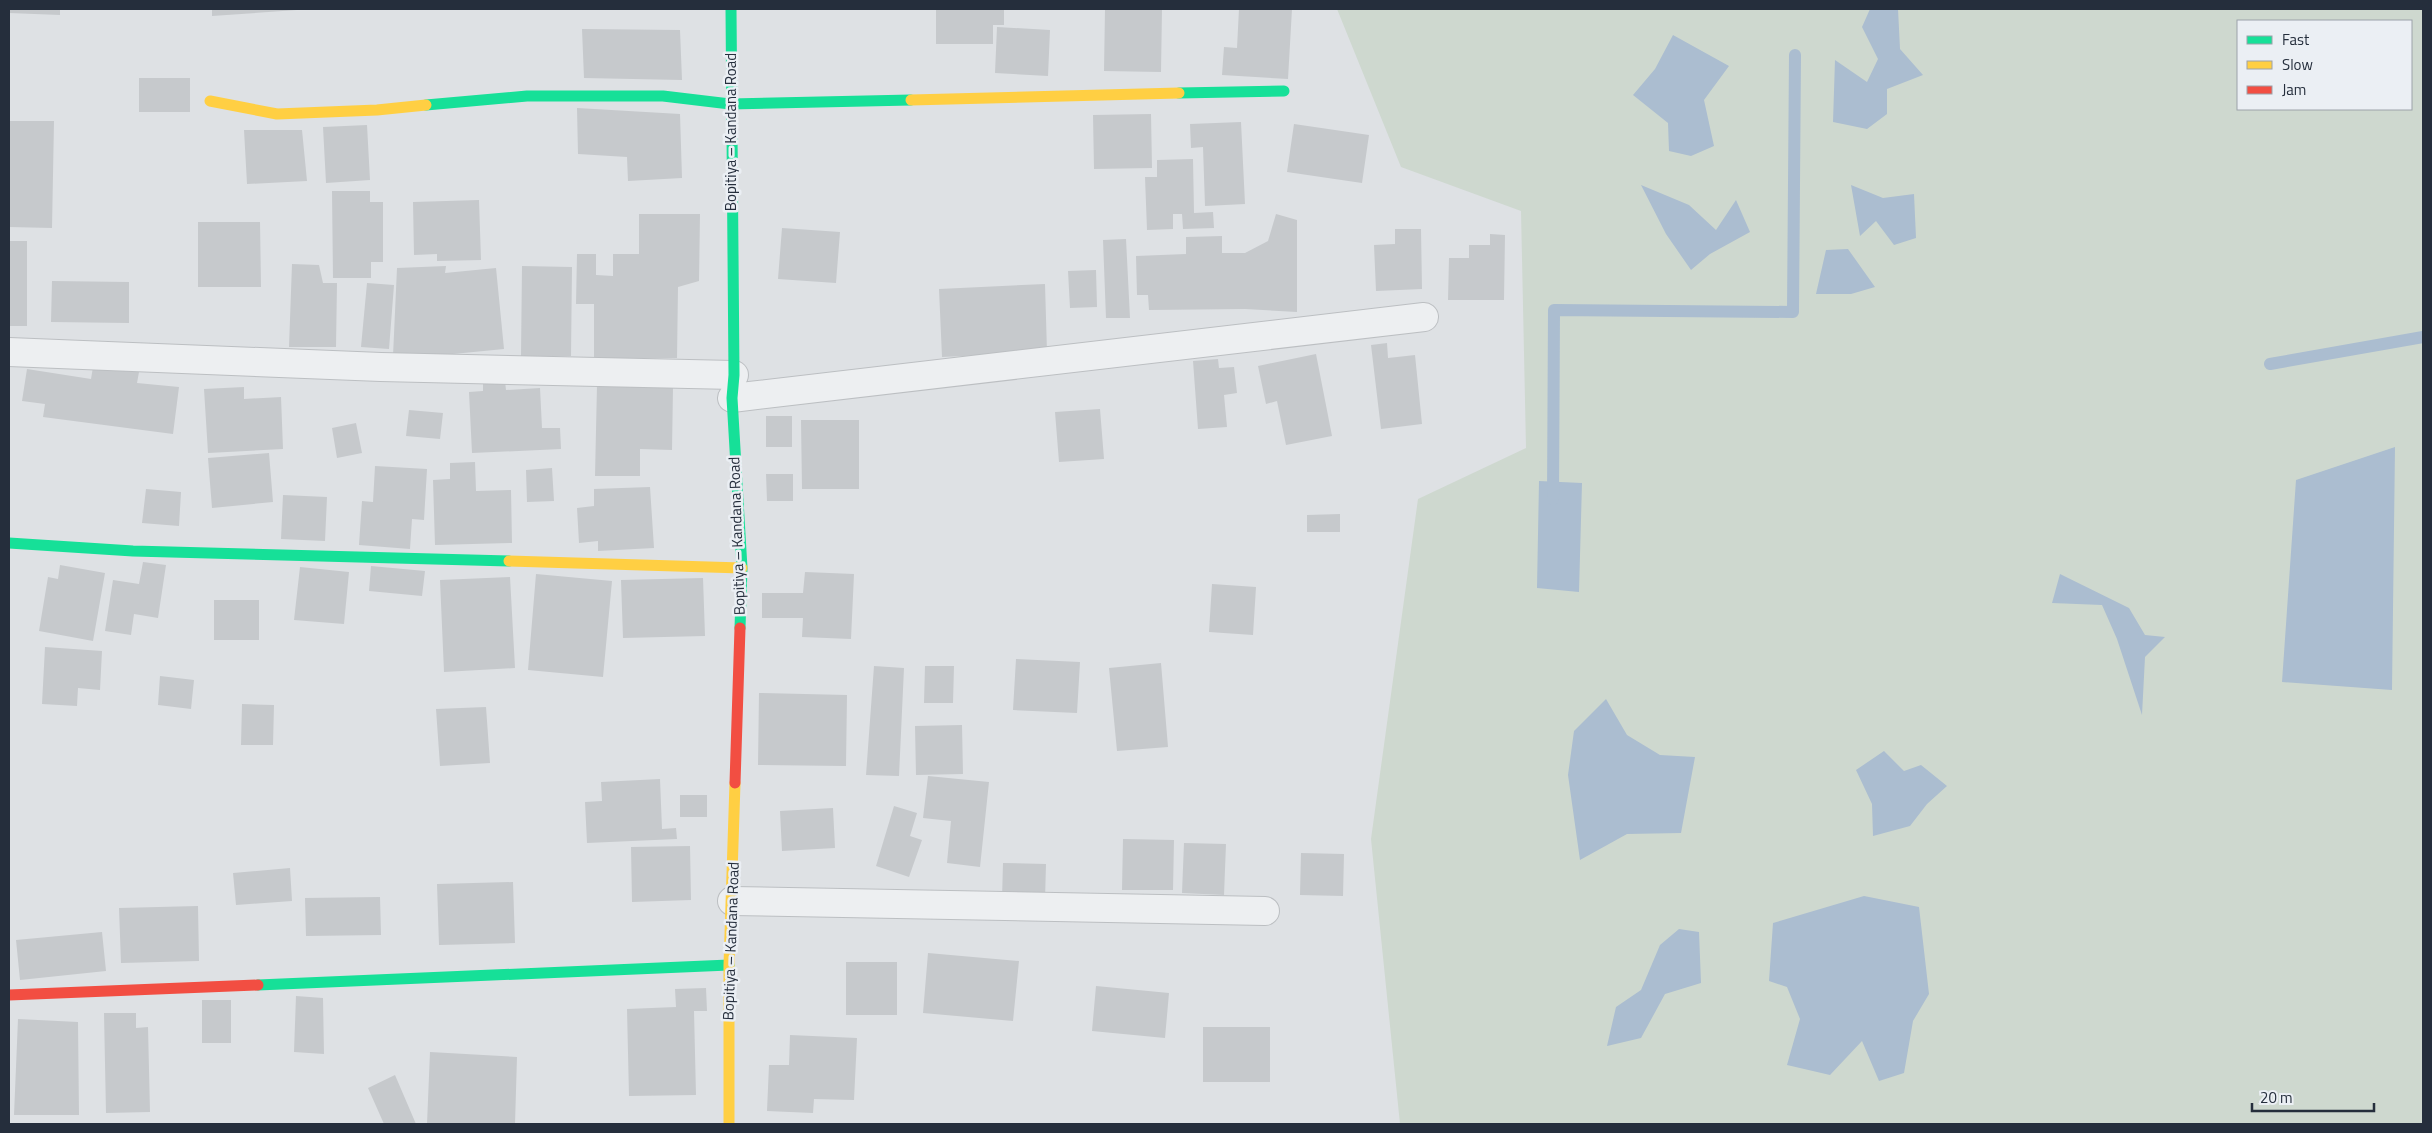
<svg xmlns="http://www.w3.org/2000/svg" width="2432" height="1133" font-family="'Titillium Web',sans-serif">
<rect width="100%" height="100%" fill="#dee1e4"/>
<!-- green -->
<path fill="#ced8cf" fill-rule="evenodd" d="M1337 9H2423V1124H1400L1371 839 1418 499 1526 448 1521 211 1401 167ZM2238 21H2411V109H2238Z"/>
<!-- water -->
<path fill="#abbdd0" d="M1870 9H1898L1900 49 1923 75 1887 89V114L1867 129 1833 122 1835 60 1867 82 1878 59 1862 27Z
M1673 35 1729 66 1704 100 1714 146 1691 156 1669 151 1668 123 1633 95 1655 69Z
M1641 185 1689 205 1716 230 1736 200 1750 232 1710 254 1691 270 1666 234Z
M1851 185 1883 198 1914 194 1916 238 1894 245 1876 221 1860 236Z
M1848 249 1875 287 1851 294H1816L1826 250Z
M2395 447 2392 690 2282 682 2296 480Z
M1539 481 1582 483 1579 592 1537 588Z
M2060 574 2129 608 2145 635 2165 637 2145 657 2142 715 2117 639 2102 605 2052 603Z
M1606 699 1627 735 1660 755 1695 757 1681 833 1627 834 1580 860 1568 775 1574 731Z
M1884 751 1904 771 1921 765 1947 786 1927 804 1910 826 1873 836 1872 804 1856 770Z
M1864 896 1919 907 1929 994 1913 1021 1904 1073 1879 1081 1862 1041 1830 1075 1787 1065 1800 1019 1787 987 1769 981 1773 923Z
M1679 929 1699 932 1701 983 1665 994 1641 1038 1607 1046 1616 1007 1641 990 1660 945Z"/>
<g fill="none" stroke-linecap="round" stroke-linejoin="round">
<!-- stream -->
<path stroke="#abbdd0" stroke-width="12" d="M2270 364 2423 337
M1553 499 1554 310 1793 312 1795 55"/>
</g>
<!-- building -->
<path fill="#c6c9cc" d="M9 9H60V15L9 13Z
M212 9H297V10L212 16Z
M936 9H1004V25H993V44H936Z
M1105 9H1162L1161 72 1104 71Z
M1239 9H1292L1288 79 1222 75 1224 47 1237 48Z
M997 27 1050 30 1048 76 995 73Z
M582 29 680 30 682 80 584 78Z
M139 78H190V112H139Z
M577 108 680 114 682 178 628 181 627 157 578 154Z
M1151 114 1152 168 1094 169 1093 115Z
M10 121H54L52 228 9 227Z
M1241 122 1245 204 1205 206 1203 147 1191 148 1190 124Z
M1294 124 1369 135 1362 183 1287 172Z
M367 125 370 180 326 183 323 127Z
M244 130H302L307 181 247 184Z
M1193 159 1194 213 1213 212 1214 228 1183 229 1182 214H1173V229L1147 230 1145 177H1157V160Z
M332 191H370V202H383V262H371V278H333Z
M479 200 481 260 437 261V254L414 255 413 202Z
M639 214H700L699 281 678 287 677 358H594V304H576L577 254H596V275L613 276V254H639Z
M1276 214 1297 220V312L1245 309 1149 310 1148 295H1137L1136 256 1186 254V237L1222 236V253H1245L1268 241Z
M198 222H260L261 287H198Z
M782 228 840 232 836 283 778 279Z
M1395 229H1421L1422 289 1376 291 1374 245 1395 244Z
M1490 234 1505 235 1504 300H1448L1449 258H1469V245H1490Z
M1126 239 1130 318H1106L1103 240Z
M9 241H27V326H9Z
M292 264 319 265 323 283H337L336 347H289Z
M446 266 445 273 496 268 504 349 453 354 454 361 393 356 397 268Z
M522 266 572 267 571 356H521Z
M1096 270 1097 307 1070 308 1068 271Z
M52 281 129 282V323L51 322Z
M367 283 394 285 389 349 361 347Z
M1045 284 1047 352 942 357 939 289Z
M1387 343 1388 358 1415 355 1422 424 1381 429 1371 345Z
M1316 354 1332 436 1286 445 1277 401 1266 404 1258 366Z
M1218 359 1219 368 1234 367 1237 393 1224 395 1227 427 1198 429 1193 361Z
M93 367 139 372 137 383 179 387 173 434 43 417 45 404 22 401 27 369 91 379Z
M505 381 506 390 540 388 542 428H560L561 449 472 453 469 392 483 391V382Z
M597 385 673 387 672 450 640 449V476H595Z
M244 387V399L281 397 283 449 208 453 204 389Z
M1100 409 1104 459 1059 462 1055 412Z
M409 410 443 413 440 439 406 436Z
M766 416H792V447H766Z
M801 420H859V489H802Z
M356 423 362 453 337 458 332 428Z
M269 453 273 502 212 508 208 458Z
M475 462 476 491 511 490 512 543 435 545 433 480 450 479V463Z
M375 466 427 469 424 520 412 519 410 549 359 545 362 501 373 502Z
M552 468 554 501 527 502 526 470Z
M766 474H793V501H767Z
M650 487 654 548 598 551V541L579 543 577 508 594 506V489Z
M146 489 181 492 179 526 142 523Z
M283 495 327 497 325 541 281 539Z
M1340 514V532H1307V515Z
M143 562 166 565 158 618 134 614 131 635 105 631 113 580 139 584Z
M60 565 105 573 93 641 39 631 48 577 58 579Z
M371 566 425 571 422 596 369 591Z
M300 567 349 572 344 624 294 620Z
M805 572 854 574 851 639 802 637 803 618H762V593H803Z
M536 574 612 581 603 677 528 670Z
M510 577 515 668 444 672 440 580Z
M703 578 705 636 623 638 621 580Z
M1212 584 1256 587 1253 635 1209 632Z
M214 600H259V640H214Z
M45 647 102 651 100 690 78 688 77 706 42 704Z
M1016 659 1080 662 1077 713 1013 710Z
M1161 663 1168 747 1117 751 1109 668Z
M874 666 904 668 899 776 866 775Z
M925 666H954L953 703H924Z
M160 676 194 680 191 709 158 705Z
M759 693 847 695 846 766 758 765Z
M242 704 274 705 273 745H241Z
M486 707 490 763 440 766 436 709Z
M962 725 963 774 916 775 915 726Z
M928 776 989 782 980 867 947 863 951 821 923 818Z
M660 779 662 829 676 828 677 839 587 843 585 802 602 801 601 782Z
M680 795H707V817H680Z
M894 806 917 813 910 836 922 840 909 877 876 866Z
M833 808 835 848 782 851 780 811Z
M1123 839 1174 840 1173 890H1122Z
M1184 843 1226 844 1224 895 1182 893Z
M690 846 691 900 632 902 631 847Z
M1301 853 1344 854 1343 896 1300 895Z
M1003 863 1046 864 1045 900 1002 899Z
M290 868 292 901 236 905 233 873Z
M513 882 515 943 439 945 437 884Z
M380 897 381 935 306 936 305 898Z
M198 906 199 961 121 963 119 908Z
M102 932 106 971 20 980 16 940Z
M928 953 1019 961 1013 1021 923 1013Z
M846 962H897V1015H846Z
M1096 986 1169 993 1165 1038 1092 1031Z
M706 988 707 1011H694L696 1095 629 1096 627 1009 676 1007 675 989Z
M296 996 323 998 324 1054 294 1052Z
M202 1000H231V1043H202Z
M104 1013H136V1028L148 1027 150 1112 106 1113Z
M18 1019 78 1022 79 1115H14Z
M1203 1027H1270V1082H1203Z
M790 1035 857 1038 854 1100 814 1099 813 1113 767 1111 769 1065H789Z
M430 1052 517 1057 515 1124H427Z
M395 1075 416 1124H384L368 1088Z"/>
<g fill="none" stroke-linecap="round" stroke-linejoin="round">
<!-- street casing -->
<g stroke="#bcbfc2" stroke-width="30">
<path id="street" d="M9 352 381 367 734 375
M732 398 1424 317
M732 901 1265 911"/>
</g>
<!-- street -->
<use href="#street" stroke="#edeff1" stroke-width="28"/>
<!-- fast -->
<path stroke="#16e098" stroke-width="11" d="M731 9 734 375 732 398 742 568 740 628
M1179 93 1284 91
M426 105 527 96H663L730 104 911 100
M9 543 133 551 509 561
M258 985 729 965"/>
<!-- slow -->
<path stroke="#ffcf43" stroke-width="11" d="M911 100 1179 93
M210 101 277 114 377 110 426 105
M509 561 742 568
M729 1124V965L735 783"/>
<!-- jam -->
<path stroke="#f24e42" stroke-width="11" d="M735 783 740 628
M9 995 258 985"/>
</g>
<g text-anchor="middle" stroke-width="5" stroke-linejoin="round" paint-order="stroke">
<!-- street labels -->
<g font-size="15" fill="#252e3c" stroke="#ebeff4">
<text transform="translate(731 132) rotate(-90)" y="5">Bopitiya – Kandana Road</text>
<text transform="translate(737 536) rotate(-92)" y="5">Bopitiya – Kandana Road</text>
<text transform="translate(731 941) rotate(-88)" y="5">Bopitiya – Kandana Road</text>
</g>
</g>
<!-- border -->
<rect width="2432" height="1133" fill="none" stroke="#252e3c" stroke-width="20"/>
<!-- legend -->
<rect x="2237" y="20" width="175" height="90" fill="#ebeff4" stroke="#9ca2aa"/>
<rect x="2247" y="36" width="25" height="8" fill="#16e098" stroke="#9ca2aa"/>
<text x="2282" y="45" font-size="15" fill="#252e3c">Fast</text>
<rect x="2247" y="61" width="25" height="8" fill="#ffcf43" stroke="#9ca2aa"/>
<text x="2282" y="70" font-size="15" fill="#252e3c">Slow</text>
<rect x="2247" y="86" width="25" height="8" fill="#f24e42" stroke="#9ca2aa"/>
<text x="2282" y="95" font-size="15" fill="#252e3c">Jam</text>
<!-- scale -->
<path d="M2252 1103v8h122v-8" fill="none" stroke="#252e3c" stroke-width="2.5"/>
<text x="2260" y="1103" font-size="15" fill="#252e3c" stroke="#ebeff4" stroke-width="4" paint-order="stroke">20 m</text>
</svg>
